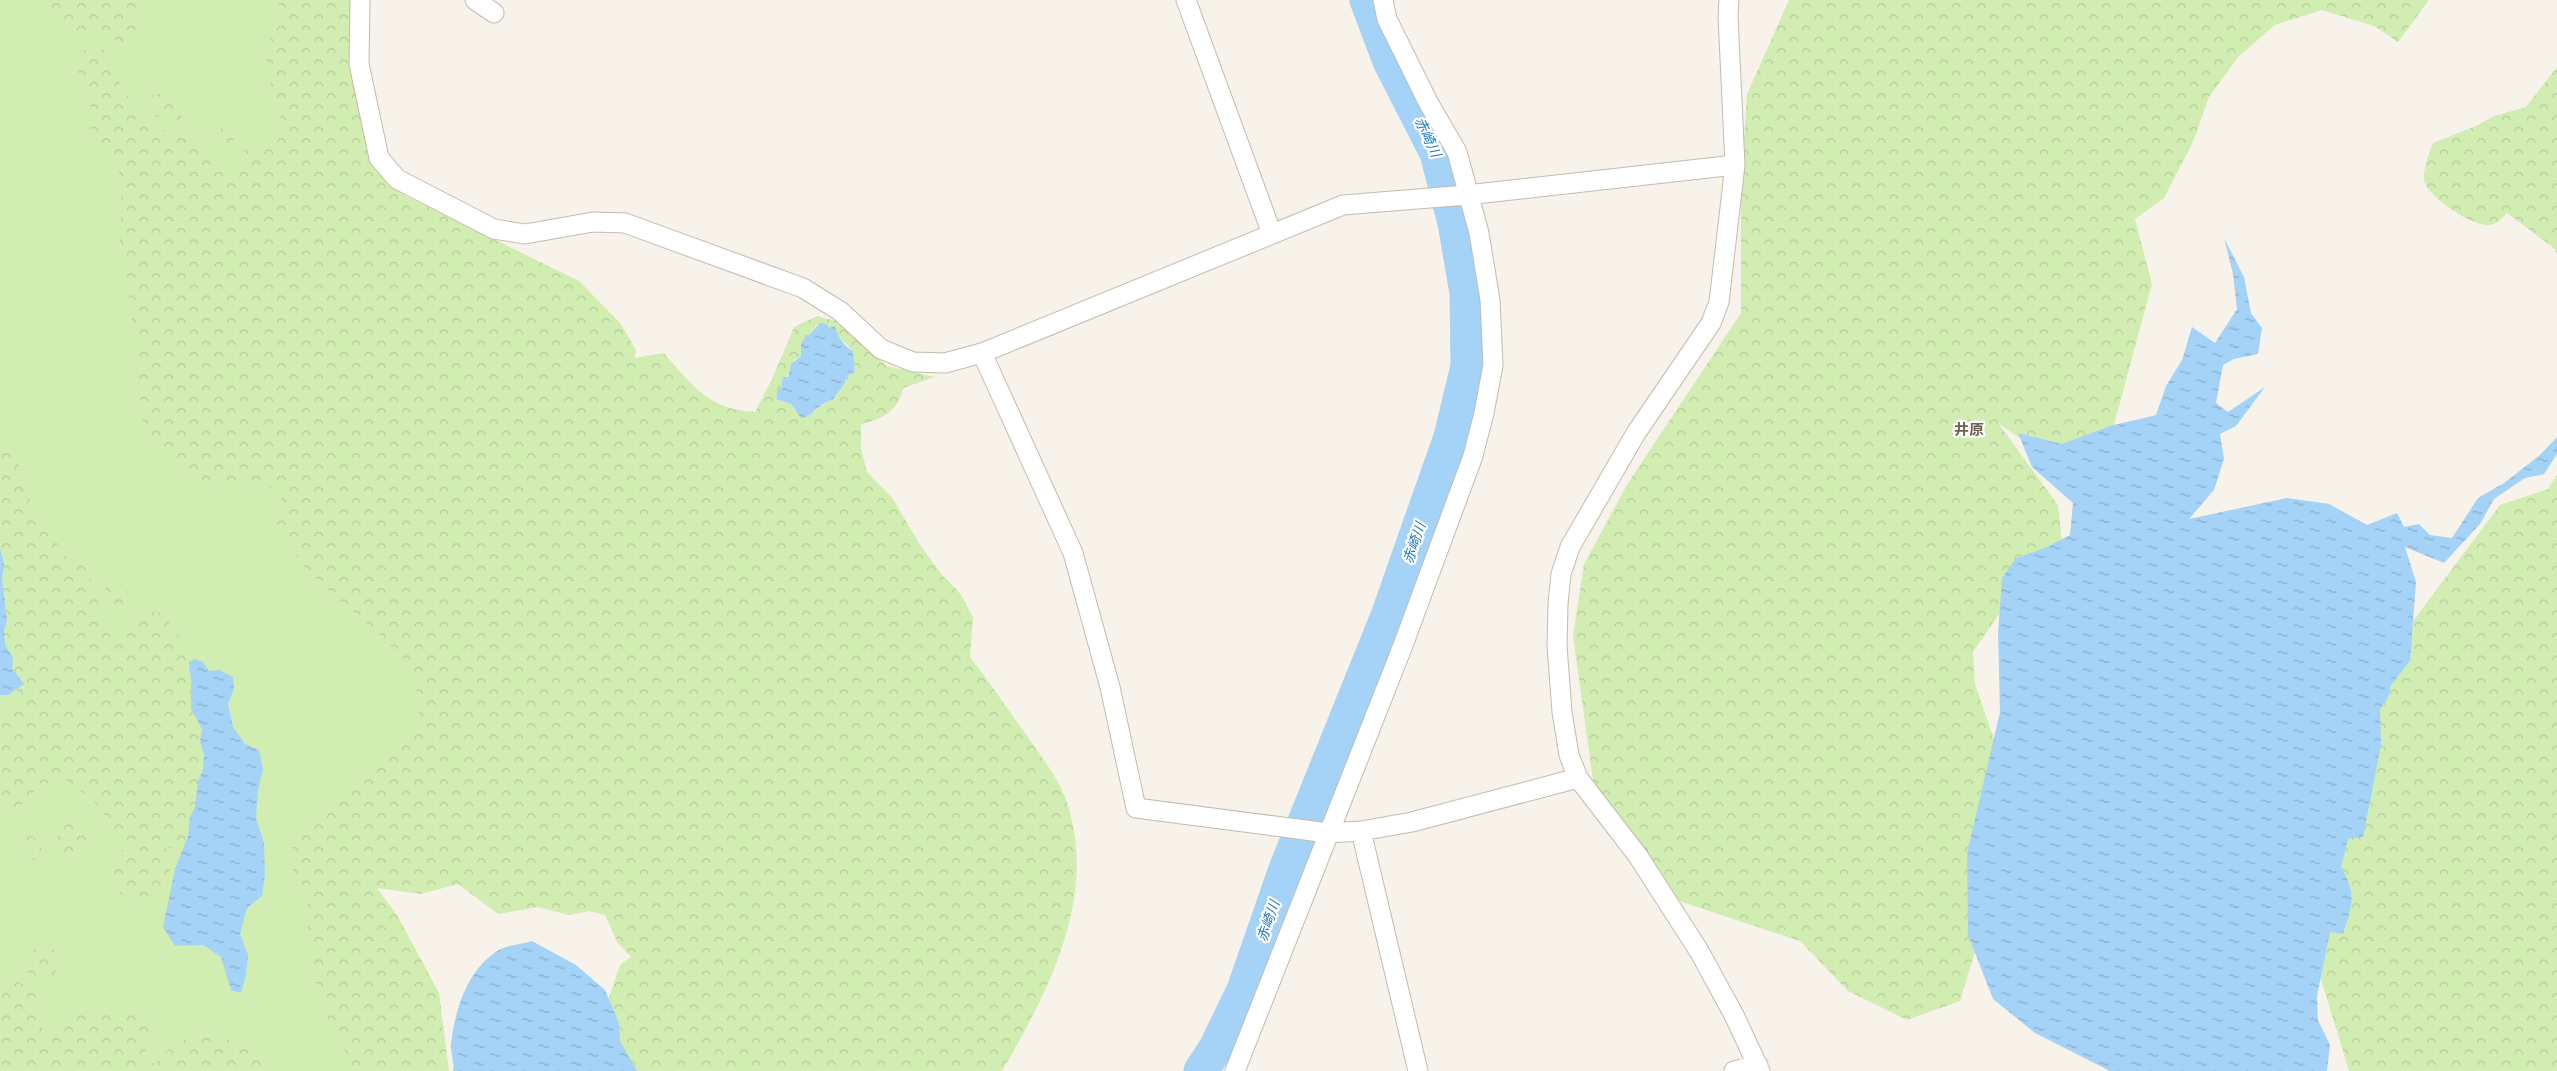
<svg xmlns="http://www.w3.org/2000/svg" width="2557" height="1071" font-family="Figtree,'Noto Sans JP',sans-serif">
<defs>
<pattern id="forest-crowns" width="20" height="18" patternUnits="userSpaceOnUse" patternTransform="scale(1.25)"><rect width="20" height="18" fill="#d1edb1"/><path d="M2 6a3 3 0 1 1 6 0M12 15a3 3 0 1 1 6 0" fill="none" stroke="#b5cc99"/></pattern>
<pattern id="water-ripples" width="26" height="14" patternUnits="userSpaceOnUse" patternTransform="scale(1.25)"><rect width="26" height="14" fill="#a4d3f7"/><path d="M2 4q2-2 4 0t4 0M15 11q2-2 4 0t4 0" fill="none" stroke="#88adc9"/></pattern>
</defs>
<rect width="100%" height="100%" fill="#f7f3eb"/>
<!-- grass -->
<path fill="#d1edb1" d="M0 0H313L555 656 347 862 396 1071H35L0 1061Z"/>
<!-- forest -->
<path fill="url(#forest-crowns)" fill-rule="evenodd" d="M38 0H140L137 38 126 49 112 37 93 30 79 45Z
M279 0H368L366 55 380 175 406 196 579 281 621 324 636 350 635 358 664 353C692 385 709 410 755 412L773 377 794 327 817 316 836 321 887 366 935 377 903 388C898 412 882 419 861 424V449L867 472 893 499 920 545 943 576 960 593 973 617 970 657C992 686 1013 716 1034 746 1047 764 1062 785 1068 806 1097 898 1048 993 1002 1071H629L606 1006 620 965 631 957 617 942 605 915 589 911 569 915 538 907 498 914 458 884 421 894 377 888 397 915 439 993 449 1071H349L352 1062C344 1049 335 1036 329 1022 316 992 300 917 311 886L299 885 292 868 293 840 311 818 358 776 392 752 417 727 420 700 406 662 375 630 335 597 302 564 278 530 275 510 286 492 261 485H216L197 478 177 466 149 440 142 418 134 332 119 236 122 201 119 171 86 122 91 105 77 69 79 52 96 46 106 51 109 66 120 69V86L131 98 137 114 153 122 155 127 204 142 212 154 211 172 234 171C243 153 245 140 268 144L281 115 272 92 263 43 276 34ZM818 324 829 328 853 351 855 372 847 376C845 387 838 390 833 400H828L814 412 795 411 791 404 776 399C778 385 790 376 794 360L801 356V344Z
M1789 0H2429L2398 42 2374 26 2322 10 2275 25 2238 57 2209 97 2193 142 2164 198 2135 219 2152 284 2109 443 2044 455 1998 423 2058 505 2064 562 2025 576 1973 652 1975 684 1998 751 1981 932 1960 1001 1907 1020 1848 991 1800 941 1664 896 1593 780 1573 636 1584 564 1628 483 1741 313V182L1747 94Z
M2557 67V254L2555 249 2507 213C2502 218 2497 225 2488 225 2472 226 2427 197 2424 180 2423 168 2429 154 2433 143L2476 126 2494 116 2526 107Z
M165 93 182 109V116L177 122 154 116 150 108 153 95Z
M214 138a10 10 0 1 1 20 0a10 10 0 1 1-20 0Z
M0 434 9 441 16 461 24 473 30 499 40 523 57 543 64 555 87 568 104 624 120 636 135 630 142 611 164 613 173 630 185 642 198 674 209 776 190 853 160 845 171 852 173 861 163 894 150 902C139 901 124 899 117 890 105 874 117 848 133 843 109 833 115 829 102 811 91 796 74 786 59 776L28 796 16 812 0 806V715L18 707 20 698 10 673 0 632V519L3 516 0 501Z
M2557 475V1071H2349L2302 917 2395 645 2500 505 2548 489Z
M104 594a12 12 0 1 1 24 0a12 12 0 1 1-24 0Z
M57 840a17 17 0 1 1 34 0a17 17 0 1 1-34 0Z
M30 835 39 841 42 847 37 862 30 858 29 854 23 853V841Z
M38 947 54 950 57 962 56 975 42 982 29 975C25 962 25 954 38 947Z
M0 975 33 988 42 1001 36 1016 44 1033 64 1030 82 1013 107 1010 142 1013 158 1023 142 1059V1065L155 1063 174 1044 201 1031 243 1045 287 1071H0Z"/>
<!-- water -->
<path fill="url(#water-ripples)" d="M2224 238 2244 277 2251 313 2262 328 2258 354 2234 359 2223 365 2216 403 2228 412 2265 387 2236 426 2220 434 2224 459 2214 490 2189 519 2287 498 2329 504 2367 525 2397 513 2404 527 2419 524 2430 535 2452 538 2478 498 2504 483 2540 455 2557 437V454L2544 474 2525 478 2494 499 2480 524 2444 563 2405 547 2416 582 2410 661 2391 685 2388 697 2380 710 2381 745 2363 837 2348 839 2341 867C2357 895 2352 905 2343 934L2330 932 2317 996 2318 1020 2330 1045 2327 1071H2110L2035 1033 1993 999 1968 935 1967 853 2000 712 1998 634 2002 578 2016 558 2045 548 2070 535 2073 503 2032 467 2018 433 2062 444 2110 426 2156 415 2166 386 2182 360 2192 327 2215 343 2237 309 2233 274Z
M820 323 826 324 829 328 835 326C837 336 844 346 853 351L855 372 847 376C845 387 838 390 833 400 822 400 814 416 801 418L791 404 776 399 778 389 781 387 783 377H788L791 364 801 356V344L806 335H809Z
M0 548 4 564 2 578 7 620 4 631 5 645 13 658 12 668 24 684 8 695H0Z
M194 659 203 662 209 671 219 670 233 677 234 688 228 704 233 727 245 744 259 750 263 770 258 790 256 818 264 843 265 874 262 896 247 908 240 934 248 955 246 975 241 993 231 990 221 957 203 945 175 946 163 927 175 869 188 836 190 817 195 807 198 781 203 770 204 754 200 742 202 729 191 709V680L189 663Z
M532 941 576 965 605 990 619 1023 620 1041 637 1071H453C455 1062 450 1053 451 1044 455 1010 467 969 499 950 508 945 522 944 532 941Z"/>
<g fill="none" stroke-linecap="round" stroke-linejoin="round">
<!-- river -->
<path stroke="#a4d3f7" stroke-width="35" d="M1201 1071 1216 1048 1244 990 1286 869 1388 616 1451 437 1468 366 1467 293 1455 223 1437 153 1390 61 1367 0"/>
<!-- street casing -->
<g stroke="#c3bcac" stroke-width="21">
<path id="street" d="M360 0 359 64 379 158 397 179 494 229 525 234 593 222 625 223 803 288 840 311 881 349 913 362 945 363 982 353 1343 205 1467 195 1735 165
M475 0 494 13
M1186 0 1272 234
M1729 0 1728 16 1735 165 1719 302 1711 323 1636 433 1570 547 1561 574 1558 604 1557 646 1562 712 1569 755 1578 778 1638 856 1699 951 1734 1015 1760 1071
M982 353 1073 553 1110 687 1136 808 1328 833 1361 831 1412 822 1578 778
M1361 831 1418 1071
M1235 1071 1402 648 1473 456 1484 413 1493 365 1490 300 1479 233 1457 152 1428 102 1387 19 1383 0
M1734 1071 1758 1065"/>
</g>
<!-- street -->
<use href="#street" stroke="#fff" stroke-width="19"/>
</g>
<g text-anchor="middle" stroke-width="4.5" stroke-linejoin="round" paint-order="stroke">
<!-- water labels -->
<g font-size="14" font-style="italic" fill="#2579ba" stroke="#fff">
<text transform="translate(1428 137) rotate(65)" y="5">赤崎川</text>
<text transform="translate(1414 543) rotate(-71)" y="5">赤崎川</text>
<text transform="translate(1268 921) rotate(-71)" y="5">赤崎川</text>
</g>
<!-- quarter labels -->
<g font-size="15" font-weight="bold" fill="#70634e" stroke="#fff">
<text x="1969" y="435">井原</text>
</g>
</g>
</svg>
